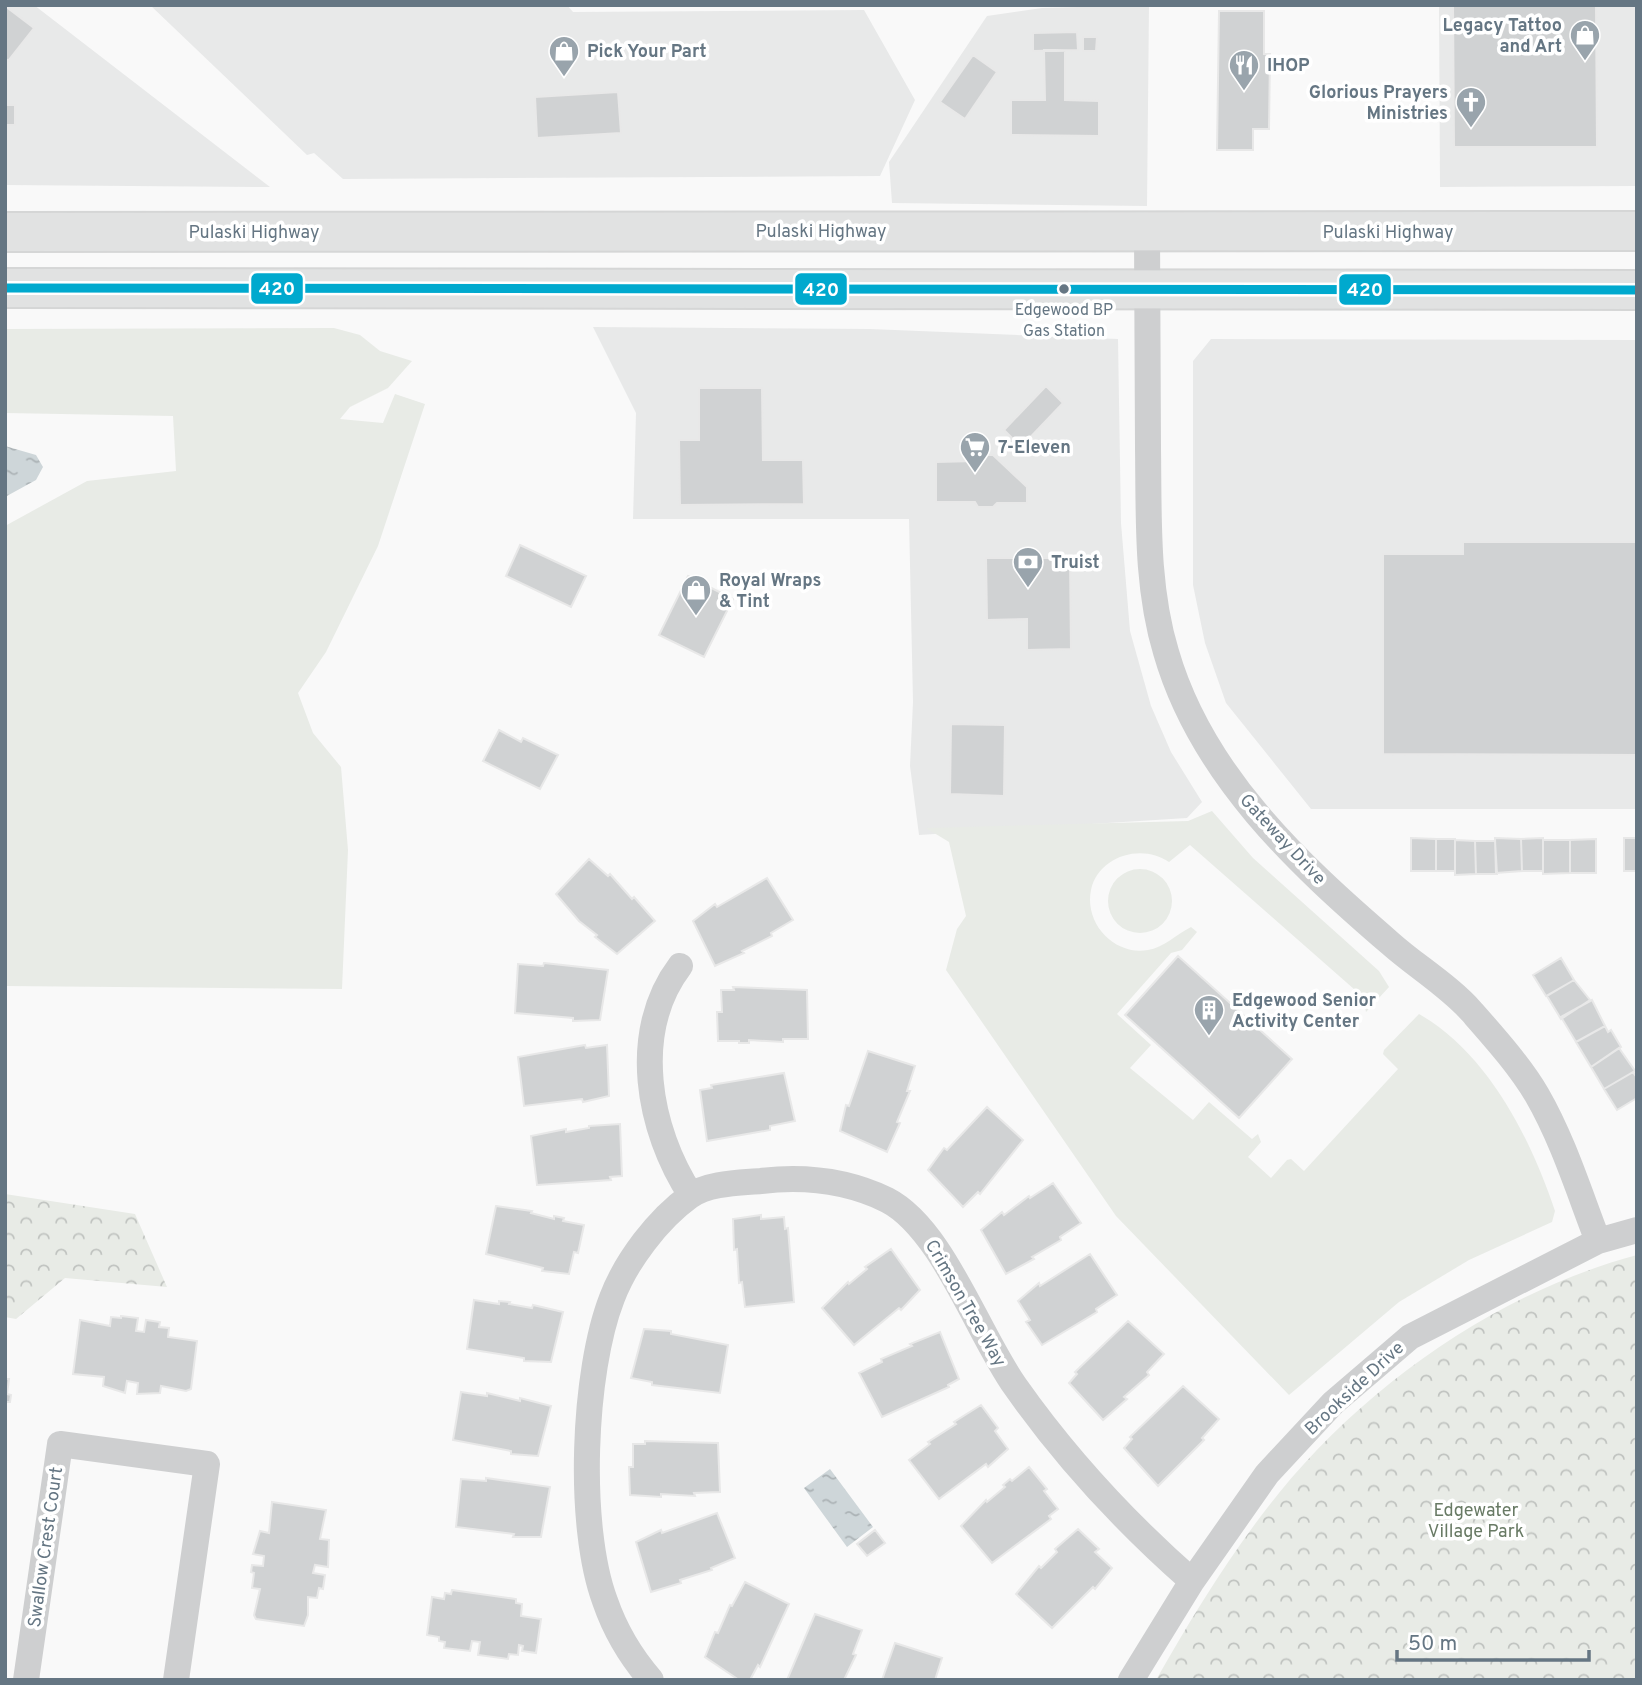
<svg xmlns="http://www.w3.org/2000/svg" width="1642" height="1685" font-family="Overpass,sans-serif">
<defs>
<pattern id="forest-crowns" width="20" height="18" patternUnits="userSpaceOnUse" patternTransform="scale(1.75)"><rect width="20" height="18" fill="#e8ebe6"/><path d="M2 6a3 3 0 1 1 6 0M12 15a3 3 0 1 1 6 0" fill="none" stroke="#c0c3c0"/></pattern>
<pattern id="water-ripples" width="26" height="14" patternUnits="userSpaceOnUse" patternTransform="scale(1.75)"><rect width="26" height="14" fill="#ced6d9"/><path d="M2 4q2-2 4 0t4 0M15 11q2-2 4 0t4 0" fill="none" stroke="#abb2b5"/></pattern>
</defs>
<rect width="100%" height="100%" fill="#f9f9f9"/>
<!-- built -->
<path fill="#e8e9e9" d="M5 5H34L270 187 5 185Z
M150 5H567L573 12 864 10 915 100 880 176 343 179 314 153 307 155Z
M1149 5 1147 206 892 203 889 162 987 16 1042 8Z
M1439 5H1637V186L1440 187Z
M593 327 870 329 1118 339 1121 523 1130 631 1151 706 1171 752 1202 802 1187 818 919 835 910 766 913 702 909 519H633L636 413Z
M1211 339 1637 340V809H1311L1226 703 1205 643 1193 585V361Z"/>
<!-- grass -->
<path fill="#e8ebe6" d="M334 328 360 335 380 351 412 361 388 388 350 407 340 419 383 423 395 394 425 404 378 546 326 652 298 693 313 733 341 767 348 850 342 989 5 986V526L87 481 176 471 173 416 5 413V329Z
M1212 811 1253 858 1379 971 1389 987 1366 1012 1363 997 1190 845 1169 862C1142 843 1098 856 1091 890 1084 924 1115 956 1148 950 1163 948 1177 934 1191 927L1197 932 1182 950 1171 953 1117 1014 1151 1045 1130 1068 1193 1120 1209 1102 1252 1139 1258 1134 1261 1142 1248 1157 1271 1178 1287 1160 1291 1159 1304 1171 1398 1069 1383 1054 1384 1050 1419 1014C1488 1053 1531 1139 1555 1211L1552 1222 1469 1260 1399 1302 1289 1395 1116 1216 946 970 957 929 966 916 949 842 926 828 1188 821Z
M1108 901a32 32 0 1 1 64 0a32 32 0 1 1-64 0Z"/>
<!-- forest -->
<path fill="url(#forest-crowns)" d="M5 1194 135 1214 167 1287 65 1278 16 1319 5 1317Z
M1637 1255V1680H1156C1193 1615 1232 1551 1279 1493 1369 1383 1499 1292 1637 1255Z"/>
<!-- water -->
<path fill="url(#water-ripples)" d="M5 446 36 455 43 467 36 480 5 497Z
M830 1469 873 1527 847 1547 804 1488Z"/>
<!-- building -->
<path fill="#d0d2d3" stroke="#e8e8e8" stroke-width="2" d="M1453 5H1596L1597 147H1454Z
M5 6 34 28 8 61 5 58Z
M1219 11H1264V54H1270L1269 129H1253V150H1217Z
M1077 32 1078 50 1033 51V33Z
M1083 37H1097L1096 51H1083Z
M1044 50 1065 51V100L1099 101V136L1011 135V100H1045Z
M973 55 997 72 965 119 940 102Z
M618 92 621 133 537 138 535 97Z
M5 105H15V125H5Z
M1046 386 1063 403 1021 447 1004 430Z
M699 388H762L763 460H803L804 504 680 505 679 440H699Z
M982 455H993L1027 487V503H997L993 507H978L975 502H936V462L975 461Z
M1463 542H1637V755L1383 754V554H1463Z
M520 545 586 576 571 607 506 576Z
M986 558H1070L1071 649 1027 650V619L987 620Z
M688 576 733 599 704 657 659 635Z
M951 724 1005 725 1004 796 950 794Z
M499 730 521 742 523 738 558 755 540 789 483 761Z
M1411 838 1436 839V871H1411Z
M1495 838 1521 839 1522 871 1496 873Z
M1543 838V871H1522L1521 839Z
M1624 838H1637V871H1624Z
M1436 839H1455V871H1436Z
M1596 839V873H1570V840Z
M1455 840 1475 841 1476 874 1455 875Z
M1543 840H1570V873L1543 874Z
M1475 841H1495L1497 874H1476Z
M589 859 608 876 610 874 632 899 634 897 655 921 617 954 595 937 597 935 579 921 556 894Z
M767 878 793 920 771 933 772 936 742 951 744 953 715 966 693 921 715 904 717 907Z
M1178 956 1292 1059 1239 1118 1125 1015Z
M1561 958 1574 980 1546 996 1533 975Z
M544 963 608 970 600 1020 573 1021V1018L515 1013 518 964 543 966Z
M1574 980 1590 1000 1561 1019 1547 996Z
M733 987 807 990 808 1039H783V1042L749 1040V1043H739V1041H718L717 1012H722L721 990H734Z
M1592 1000 1605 1026 1576 1042 1561 1017Z
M1605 1026 1608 1032 1611 1030 1621 1047 1591 1067 1576 1042Z
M585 1045 586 1048 607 1045 609 1096 583 1102 582 1099 524 1106 518 1057Z
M1619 1048 1635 1071 1604 1089 1591 1067Z
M868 1051 915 1066 907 1091H910L897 1122 900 1123 887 1152 840 1131 846 1105 849 1106Z
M1633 1072 1637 1078V1098L1617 1110 1604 1089Z
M784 1073 795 1121 770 1126V1130L707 1141 700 1090 712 1088 711 1085Z
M987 1107 1023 1140 980 1194 978 1192 963 1207 928 1170 944 1148 947 1150Z
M620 1124 622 1176 610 1177 611 1180 537 1185 531 1136 566 1129V1132L589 1128V1126Z
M1053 1183 1081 1223 1060 1237 1061 1240 1032 1257 1034 1259 1006 1274 981 1230 1002 1212 1004 1215 1029 1196 1030 1198Z
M496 1206 532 1211 531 1213 554 1219V1216L564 1218 563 1221 584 1225 578 1253 574 1252 569 1274 542 1271 543 1268 486 1254Z
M761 1215V1219L784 1217 785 1229 788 1228 794 1302 745 1307 742 1282 739 1283 737 1249 734 1250 733 1219Z
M891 1249 920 1290 901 1310 899 1308 854 1345 822 1308 848 1282 849 1284 867 1269 865 1267Z
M1090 1254 1117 1295 1096 1309 1097 1312 1042 1345 1026 1322 1030 1320 1018 1301 1039 1283 1040 1286Z
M474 1300 499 1304V1301L510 1302 509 1304 532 1308 533 1305 563 1312 551 1362 524 1361V1358L467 1349Z
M121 1316 138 1318 136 1331 144 1332 146 1320 160 1322 159 1327 169 1328 168 1337 197 1341 191 1389 186 1391 161 1386 160 1393 137 1394 138 1383 127 1381 125 1393 103 1386 104 1377 73 1374 80 1320 110 1326 111 1317 121 1318Z
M1128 1321 1164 1354 1147 1372 1149 1375 1124 1397 1127 1399 1103 1420 1069 1383 1077 1374 1075 1372Z
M644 1329 671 1331V1334L728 1345 720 1393 652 1385V1382L631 1378Z
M940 1332 959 1379 948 1385 949 1387 882 1417 859 1373 882 1362 881 1359 912 1346 910 1344Z
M5 1379H9L7 1394 11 1395 10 1402H5Z
M1183 1386 1219 1419 1202 1438 1204 1440 1158 1486 1124 1448 1132 1439 1130 1437Z
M461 1392 487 1396V1393L520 1401V1398L551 1406 538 1456 511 1454V1451L453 1440Z
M981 1405 998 1428 995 1431 1008 1449 988 1467 986 1464 939 1499 909 1460 930 1444 928 1442 956 1424 954 1422Z
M645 1441 718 1443 720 1492 694 1493 695 1496 661 1494V1497L630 1495 629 1467H633V1444H645Z
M1029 1467 1047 1489 1044 1491 1058 1509 1049 1516 1051 1519 992 1563 961 1526 986 1500 987 1502 1005 1487 1003 1485 1010 1479 1012 1481Z
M486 1478 550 1487 541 1537H513L514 1534 456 1527 461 1479 486 1481Z
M272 1502 326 1510 320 1539 329 1540 328 1567 315 1565 313 1573 325 1575 323 1589 319 1588 317 1598 308 1597V1615L304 1626 256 1619 254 1615 260 1589 252 1588 254 1573 251 1572 252 1565 263 1566 264 1556 253 1554 260 1531 269 1533Z
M717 1513 735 1558 711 1568 712 1570 680 1580 681 1583 651 1592 636 1542 661 1530 662 1533Z
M1078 1529 1099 1549 1095 1552 1112 1568 1095 1589 1093 1587 1052 1628 1016 1594 1039 1566 1041 1568 1057 1552 1055 1549Z
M875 1530 885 1543 867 1556 857 1544Z
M745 1582 789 1604 760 1667 758 1665 750 1680H739L705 1657 715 1632 718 1633 730 1605 732 1606Z
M452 1590 516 1599V1603L522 1604 521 1616 541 1619 536 1653 522 1651 523 1646 519 1645 518 1655 509 1654 508 1659 478 1655 480 1642 472 1641 470 1651 444 1648 445 1642 439 1641V1637L427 1635 432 1597 444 1599 445 1593 451 1594Z
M815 1614 862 1630 853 1654 856 1655 844 1680H787Z
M895 1643 942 1658 935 1680H882Z"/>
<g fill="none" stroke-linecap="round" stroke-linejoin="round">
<!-- trunk casing -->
<g stroke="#d5d6d6" stroke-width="42">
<path id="trunk" d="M5 232 1637 231
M5 288 1637 290"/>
</g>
<!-- minor -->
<path stroke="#cecfd0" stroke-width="26" d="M1147 232C1147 304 1148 376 1148 448 1149 516 1146 586 1166 652 1201 774 1298 864 1391 944 1417 967 1449 986 1472 1012 1494 1037 1520 1066 1537 1095 1563 1140 1579 1192 1598 1241
M680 966C630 1032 648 1130 691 1195
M26 1680 60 1444 207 1464 176 1680
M651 1680C631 1657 615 1630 605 1601 577 1526 583 1372 612 1298 626 1261 658 1219 690 1196 709 1183 738 1183 761 1181 804 1176 848 1181 887 1200 942 1228 978 1334 1015 1386 1065 1457 1127 1524 1192 1581
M1131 1680 1192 1581 1267 1474 1333 1403 1410 1337 1598 1241 1637 1230"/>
<!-- trunk -->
<use href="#trunk" stroke="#e1e2e2" stroke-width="38"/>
<!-- bus-1 casing -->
<g stroke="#fff" stroke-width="14">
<path id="bus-1" d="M5 288 1637 290"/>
</g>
<!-- bus-1 -->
<use href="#bus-1" stroke="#00a9ce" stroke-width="9"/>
</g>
<!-- icons -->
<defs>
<g id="shop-pin" transform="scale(1.575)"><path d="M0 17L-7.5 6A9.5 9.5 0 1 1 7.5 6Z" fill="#99a4ac" stroke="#fff"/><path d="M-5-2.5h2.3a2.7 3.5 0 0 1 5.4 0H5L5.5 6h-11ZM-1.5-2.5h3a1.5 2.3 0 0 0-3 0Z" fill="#fff"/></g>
<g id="restaurant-pin" transform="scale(1.575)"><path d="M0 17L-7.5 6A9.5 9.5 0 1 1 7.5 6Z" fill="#99a4ac" stroke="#fff"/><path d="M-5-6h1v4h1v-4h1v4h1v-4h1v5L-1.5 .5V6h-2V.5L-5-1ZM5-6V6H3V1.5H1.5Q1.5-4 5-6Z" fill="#fff"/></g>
<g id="church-pin" transform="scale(1.575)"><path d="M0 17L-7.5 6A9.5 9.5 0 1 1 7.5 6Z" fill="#99a4ac" stroke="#fff"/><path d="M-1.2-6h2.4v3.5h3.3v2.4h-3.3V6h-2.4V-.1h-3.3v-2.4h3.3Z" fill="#fff"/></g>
<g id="supermarket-pin" transform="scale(1.575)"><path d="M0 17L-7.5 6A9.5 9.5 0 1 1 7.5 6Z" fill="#99a4ac" stroke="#fff"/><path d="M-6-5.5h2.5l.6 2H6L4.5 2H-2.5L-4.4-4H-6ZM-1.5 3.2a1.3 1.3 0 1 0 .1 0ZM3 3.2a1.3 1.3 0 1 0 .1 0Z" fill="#fff"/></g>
<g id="bank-pin" transform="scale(1.575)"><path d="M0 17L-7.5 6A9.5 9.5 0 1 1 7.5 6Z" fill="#99a4ac" stroke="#fff"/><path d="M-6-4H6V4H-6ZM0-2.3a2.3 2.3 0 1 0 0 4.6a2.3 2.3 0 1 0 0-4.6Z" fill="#fff"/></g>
<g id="building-pin" transform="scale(1.575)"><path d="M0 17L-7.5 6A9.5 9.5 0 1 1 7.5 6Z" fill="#99a4ac" stroke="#fff"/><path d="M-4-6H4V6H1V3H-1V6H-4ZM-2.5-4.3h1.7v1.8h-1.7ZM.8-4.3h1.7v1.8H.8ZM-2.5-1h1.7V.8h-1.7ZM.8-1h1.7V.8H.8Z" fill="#fff"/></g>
</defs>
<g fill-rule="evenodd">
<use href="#shop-pin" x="1585" y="35"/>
<use href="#shop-pin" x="564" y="51"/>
<use href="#restaurant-pin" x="1244" y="65"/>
<use href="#church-pin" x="1471" y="102"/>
<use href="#supermarket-pin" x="975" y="447"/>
<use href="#bank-pin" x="1028" y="562"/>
<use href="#shop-pin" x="696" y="590"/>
<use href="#building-pin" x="1209" y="1010"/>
</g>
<!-- markers -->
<circle fill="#657683" stroke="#fff" stroke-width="2.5" cx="1064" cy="289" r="6"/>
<g text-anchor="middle" stroke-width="7" stroke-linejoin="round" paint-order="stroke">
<!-- bus labels -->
<g font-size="16" fill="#657683" stroke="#fff">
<text x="1064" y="315">Edgewood BP<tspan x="1064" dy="21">Gas Station</tspan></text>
</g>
<!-- poi labels -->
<g font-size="18" font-weight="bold" fill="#657683" stroke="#fff" text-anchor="start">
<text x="1562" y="31" text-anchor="end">Legacy Tattoo<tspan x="1562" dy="21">and Art</tspan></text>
<text x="587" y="57">Pick Your Part</text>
<text x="1267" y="71">IHOP</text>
<text x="1448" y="98" text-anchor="end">Glorious Prayers<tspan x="1448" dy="21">Ministries</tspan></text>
<text x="998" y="453">7-Eleven</text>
<text x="1051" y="568">Truist</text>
<text x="719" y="586">Royal Wraps<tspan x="719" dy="21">&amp; Tint</tspan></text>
<text x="1232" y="1006">Edgewood Senior<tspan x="1232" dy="21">Activity Center</tspan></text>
</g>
<!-- street labels -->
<g font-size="18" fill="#657683" stroke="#fff">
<text x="821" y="237">Pulaski Highway</text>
<text x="254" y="238">Pulaski Highway</text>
<text x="1388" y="238">Pulaski Highway</text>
<text transform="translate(1283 839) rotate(47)" y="6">Gateway Drive</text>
<text transform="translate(966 1303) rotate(60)" y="6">Crimson Tree Way</text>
<text transform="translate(1354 1388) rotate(-43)" y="6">Brookside Drive</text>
<text transform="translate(45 1547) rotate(-82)" y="6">Swallow Crest Court</text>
</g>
<!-- park labels -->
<g font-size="18" fill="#687a64" stroke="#fff">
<text x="1476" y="1516">Edgewater<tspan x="1476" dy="21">Village Park</tspan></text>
</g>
</g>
<g stroke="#fff" stroke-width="2.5">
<rect x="250" y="272" width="54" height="33" rx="7" fill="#00a9ce"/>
<rect x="794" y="272" width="54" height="34" rx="7" fill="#00a9ce"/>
<rect x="1338" y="273" width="54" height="33" rx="7" fill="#00a9ce"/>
</g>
<g font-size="19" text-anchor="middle" font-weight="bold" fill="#fff">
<text x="277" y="295">420</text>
<text x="821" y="296">420</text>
<text x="1365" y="296">420</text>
</g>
<!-- border -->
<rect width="1642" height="1685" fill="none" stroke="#657683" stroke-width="14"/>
<!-- scale -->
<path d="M1397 1650v10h192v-10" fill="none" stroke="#657683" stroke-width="3.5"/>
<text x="1408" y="1650" font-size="21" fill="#657683" stroke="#ffffff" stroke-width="5" paint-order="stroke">50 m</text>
</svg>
